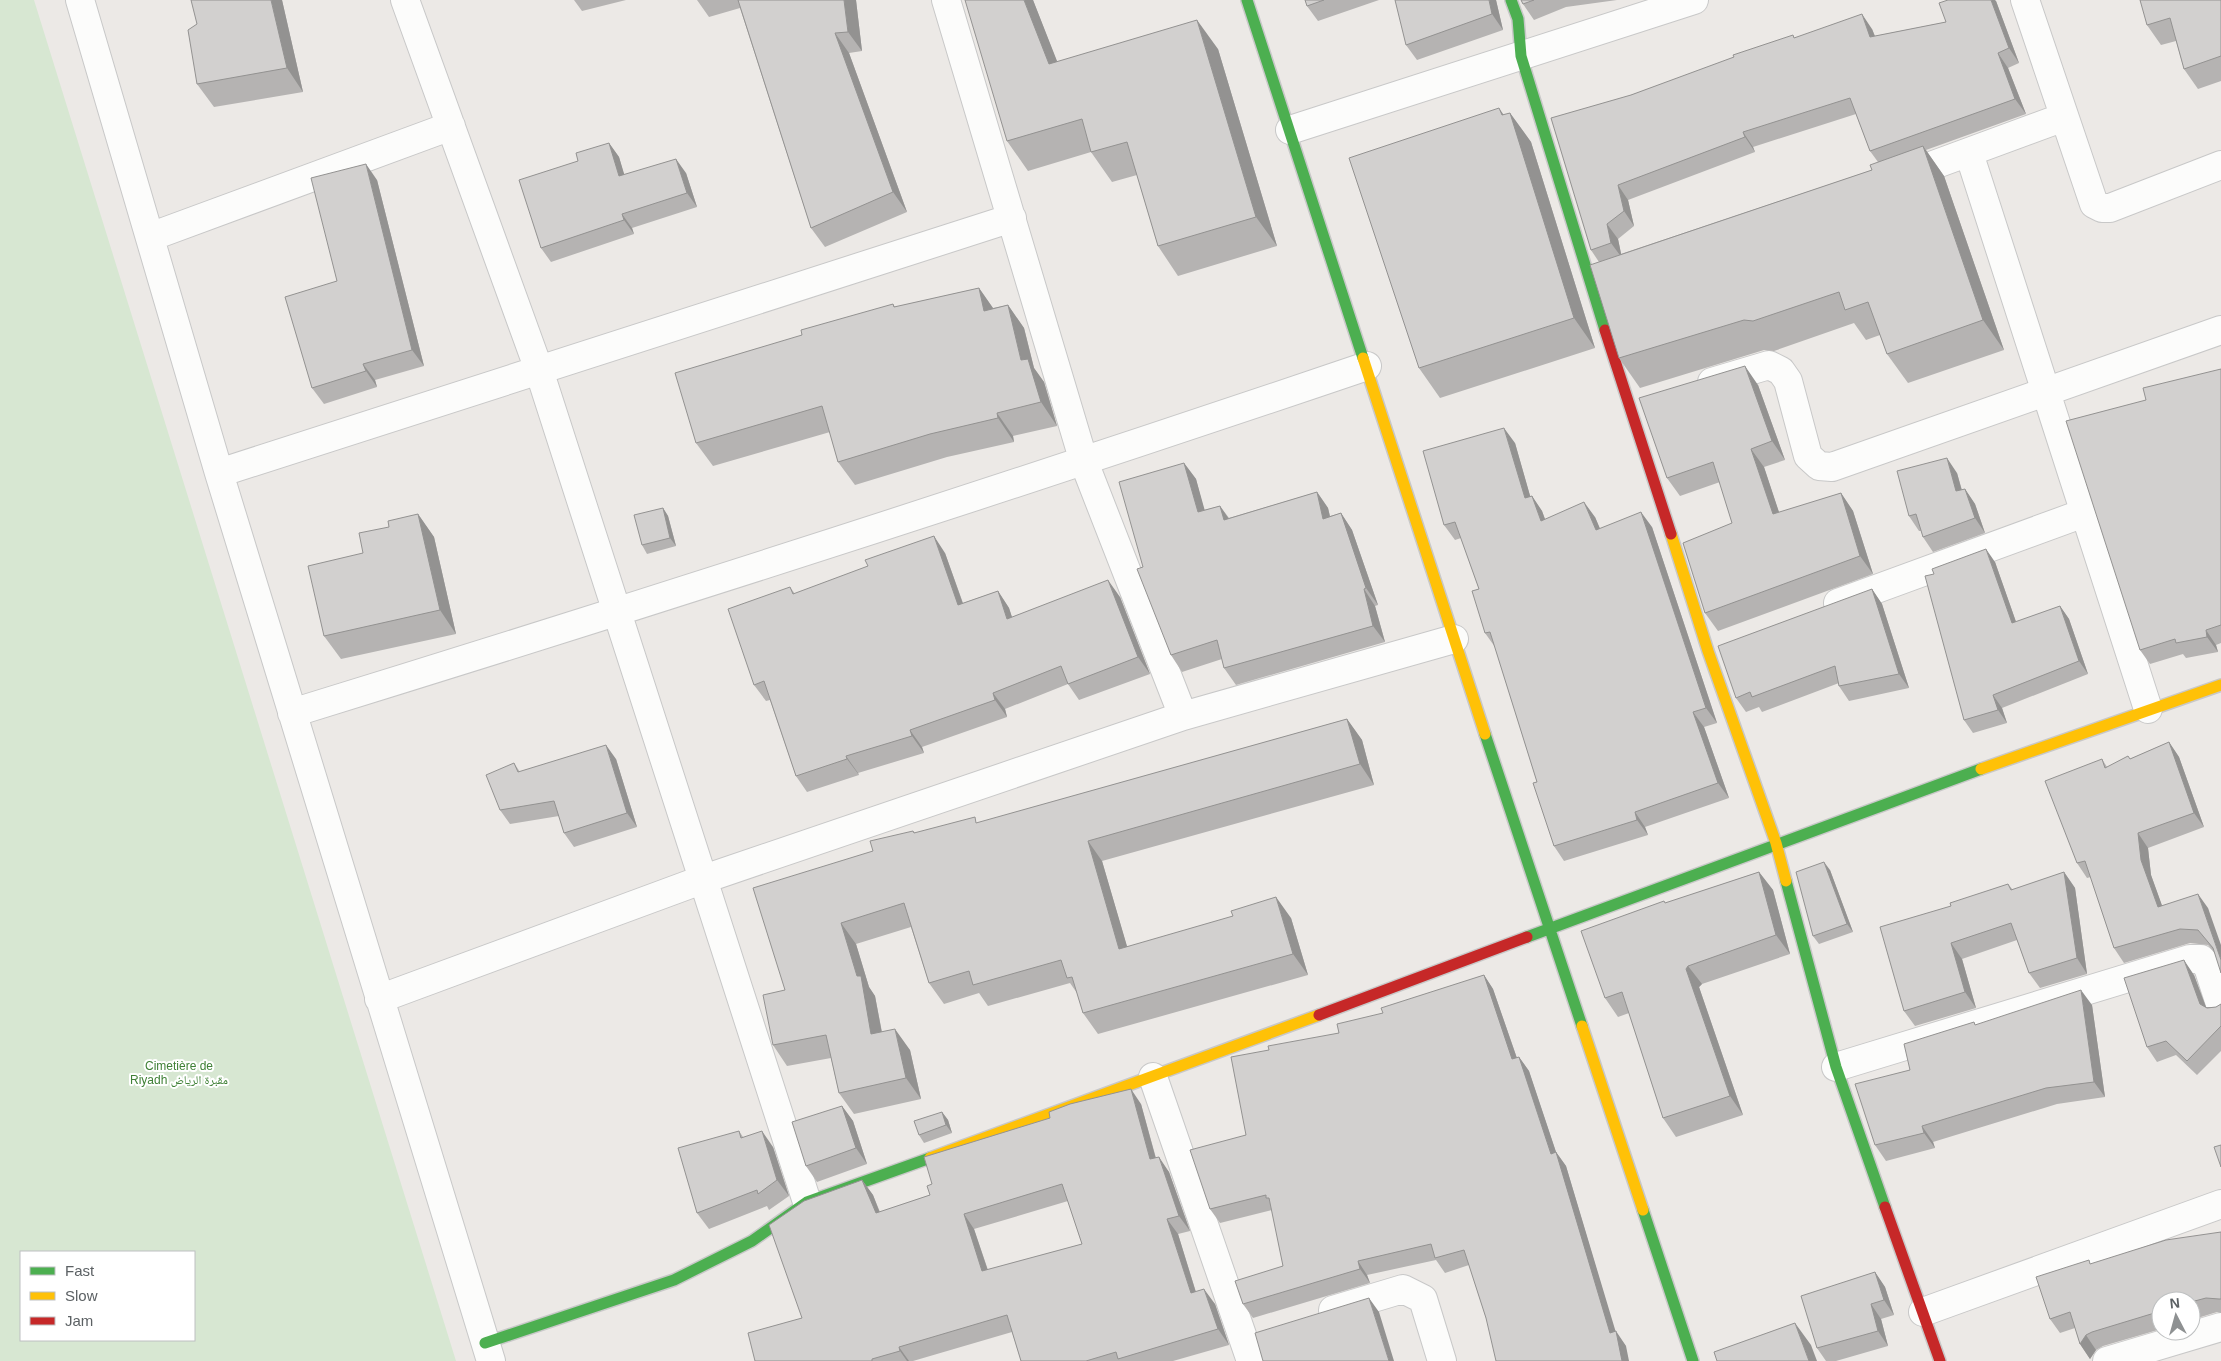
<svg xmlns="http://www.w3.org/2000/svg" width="2221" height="1361" font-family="Arial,'Noto Naskh Arabic',sans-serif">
<rect width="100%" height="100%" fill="#ece9e6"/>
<!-- green -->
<path fill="#d7e7d2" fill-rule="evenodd" d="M0 0H34L456 1361H0ZM21 1252H194V1340H21Z"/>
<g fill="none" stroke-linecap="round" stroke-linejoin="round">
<!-- street casing -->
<g stroke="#c8c8c8" stroke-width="30">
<path id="street" d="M80 0 219 473 491 1361
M405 0 539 370 807 1202
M946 0 1084 462 1183 716
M2025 0 2094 204 2102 208H2110L2221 165
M1290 130 1694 0
M1969 153 2148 709
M1901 177 2064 117
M150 237 451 126
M1712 382 1769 365 1781 371 1788 381 1808 456 1819 466 1832 467 2221 330
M219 473 1012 218
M1838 603 2084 513
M292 713C652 602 1010 487 1367 366
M379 999 704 879 1183 716 1454 639
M1836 1067 2190 959H2201L2208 967 2221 1007
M1153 1077 1251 1361
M1333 1310 1403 1289 1423 1299 1442 1361
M1923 1312 2221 1204
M2107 1361 2221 1327"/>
</g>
<!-- fast casing -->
<g stroke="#c8c8c8" stroke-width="14">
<path id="fast" d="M1247 0 1363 358
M1511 0 1518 19 1521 56 1605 330
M1485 734 1582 1026
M1786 881 1836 1067 1885 1207
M1527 937 1981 769
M1643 1210 1693 1361
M485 1343 674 1280 752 1241 807 1202 930 1158"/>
</g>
<!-- slow casing -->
<g stroke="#c8c8c8" stroke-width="14">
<path id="slow" d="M1363 358 1485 734
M1671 534 1708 651 1776 843 1786 881
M1981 769 2221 685
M1582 1026 1643 1210
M930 1158 1319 1015"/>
</g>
<!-- jam casing -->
<g stroke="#c8c8c8" stroke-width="14">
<path id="jam" d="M1605 330 1671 534
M1319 1015 1527 937
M1885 1207 1940 1361"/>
</g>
<!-- street -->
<use href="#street" stroke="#fcfcfb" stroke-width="28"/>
<!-- fast -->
<use href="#fast" stroke="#4caf50" stroke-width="11"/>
<!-- slow -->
<use href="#slow" stroke="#ffc107" stroke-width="11"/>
<!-- jam -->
<use href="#jam" stroke="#c62828" stroke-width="11"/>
</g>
<!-- wall -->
<path fill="#b5b3b2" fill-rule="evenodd" d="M282 0 303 92 214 107 197 84Z
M574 0H626L582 11Z
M697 0H856L862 51 849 53 907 212 825 247 811 228 740 8 709 17Z
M1033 0 1057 62 1218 49 1277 246 1178 276 1158 246 1137 175 1112 182 1091 152 1028 171 1007 141Z
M1305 0H1379L1318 21 1307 6Z
M1496 0 1503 30 1417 60 1406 45Z
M1521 0H1617L1566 7 1534 20 1523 4Z
M2221 0V81L2198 89 2184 69 2176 41 2161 45 2147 25Z
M1996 1 2019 63 2008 68 2026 114 1926 150 1944 176 2004 350 1908 383 1887 354 1880 335 1866 340 1854 323 1774 351 1764 350 1640 388 1619 358 1599 262 1591 250 1631 95 1795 38 1872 29 1875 36 1946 22ZM1856 114 1870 151 1878 162 1872 170 1621 254 1618 239 1634 226 1628 200 1755 152 1753 147Z
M1510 113 1531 142 1595 348 1440 398 1419 368 1504 115Z
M609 143 619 157 624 175 686 173 697 207 632 228 634 234 551 262 541 248 578 161Z
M377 180 424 366 375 380 377 387 324 404 312 388 337 281Z
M979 288 993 308 1008 305 1024 328 1034 368 1044 382 1057 426 1013 436 1014 442 947 457 855 485 838 462 830 432 713 466 696 443 802 335 893 304 895 307Z
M2221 369V643L2216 645 2218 652 2186 658 2183 654 2150 664 2140 650 2146 400Z
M1758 385 1785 460 1764 467 1779 513 1841 493 1853 511 1873 574 1718 631 1705 613 1732 523 1720 482 1680 496 1667 478Z
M1515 443 1530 496H1532L1542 511 1545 519 1595 517 1600 529 1652 527 1717 723 1704 727 1729 798 1645 827 1648 835 1564 861 1554 846 1537 782 1495 647 1485 633 1479 589 1461 538 1455 540 1444 525Z
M1184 463 1196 479 1204 510 1220 506 1229 518 1317 492 1328 508 1330 516 1341 513 1352 530 1378 605 1375 606 1385 642 1236 685 1224 668 1222 659 1182 672 1171 655 1143 567Z
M1957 473 1962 490 1965 489 1975 504 1985 533 1933 552 1923 537 1921 531H1919L1909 516Z
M663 508 668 516 676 546 647 554 642 545Z
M418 514 434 537 456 634 341 659 324 636 363 553 389 527Z
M945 553 963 603 998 591 1009 608 1012 617 1120 597 1150 674 1079 700 1068 684 1005 709 1007 717 922 747 924 753 858 773 859 775 807 792 796 776 770 700 766 701 754 685 790 587 795 594Z
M1995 562 2016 622 2060 606 2069 619 2088 674 2002 708 2007 723 1973 733 1964 720Z
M1872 589 1882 604 1909 688 1849 701 1839 686V683L1762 712 1759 707 1746 712 1736 698Z
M1347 719 1362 740 1374 785 1102 861 1127 947 1291 918 1308 975 1098 1034 1083 1013 1077 993 1070 983 988 1006 979 993 944 1004 929 983 911 927 856 944 869 987 875 996 882 1032 910 1050 921 1099 854 1114 839 1093 831 1058 787 1066 773 1045 785 990 873 851 913 831 915 833 979 823Z
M2169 742 2179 757 2204 827 2148 848 2151 875 2162 906 2208 908 2214 952 2208 945 2190 943 2124 963 2114 948 2091 877 2087 878 2077 863 2102 759 2107 767 2130 759Z
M616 759 637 827 574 847 564 833 559 816 510 824 500 810 514 763 520 772Z
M1830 870 1853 932 1819 944 1813 936Z
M1759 872 1773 890 1790 954 1702 984 1699 987 1743 1115 1676 1137 1663 1118 1629 1013 1618 1017 1605 998 1666 903Z
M2064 872 2075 888 2087 974 2040 988 2029 973 2017 940 1962 959 1976 1008 1915 1026 1904 1011 1951 906 2008 884 2013 890Z
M1484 975 1493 989 1517 1058 1519 1057 1529 1071 1556 1152 1566 1166 1615 1332 1626 1346 1486 1318 1469 1265 1445 1273 1436 1260 1367 1275 1370 1283 1253 1318 1243 1304 1283 1266 1272 1210 1220 1223 1210 1209 1246 1135 1269 1050 1339 1033 1383 1013Z
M2194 975 2206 1007H2216L2221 1004V1051L2197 1075 2176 1055 2157 1062 2147 1047Z
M2092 1005 2105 1097 2057 1104 1933 1142 1935 1148 1886 1161 1875 1145 1910 1070 1976 1025Z
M1141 1104 1156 1158 1169 1172 1190 1231 1178 1234 1196 1292 1215 1304 1229 1345 1173 1361H1021L1012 1332 913 1361H755L802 1318 862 1180 873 1195 880 1212 930 1195ZM1068 1201 1082 1244 988 1270 974 1229Z
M842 1106 853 1121 867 1164 817 1182 806 1166Z
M942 1112 948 1120 952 1133 924 1143 919 1135Z
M739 1131 743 1137 773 1147 789 1196 769 1210 767 1206 709 1229 697 1213Z
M2221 1232V1313L2217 1312 2191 1320V1301H2161V1329L2103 1346 2096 1350 2090 1359 2080 1344 2075 1328 2060 1333 2050 1319 2092 1264Z
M1875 1272 1885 1287 1894 1315 1881 1319 1888 1346 1836 1361H1826L1817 1348Z"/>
<!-- shaded-wall -->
<path fill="#939291" d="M271 0H282L303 92 287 68Z
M844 0H856L862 51 848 32Z
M1024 0H1033L1070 94 1049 64Z
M1489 0H1496L1503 30 1492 14Z
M1991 0H1995L1996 1 2019 63 2009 48Z
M1862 14 1872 29 1881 52 1870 37Z
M1197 20 1218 49 1277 246 1256 217Z
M835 33 849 53 907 212 893 192Z
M1998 53 2008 68 2026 114 2015 99Z
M1499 108 1516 133 1510 113 1531 142 1595 348 1574 318Z
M1743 132 1753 147 1755 152 1745 137Z
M609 143 619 157 629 190 619 176Z
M1923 146 1944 176 2004 350 1983 320Z
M676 159 686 173 697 207 687 193Z
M366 164 377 180 424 366 412 350Z
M1618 185 1628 200 1634 226 1624 211Z
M622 214 632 228 634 234 624 220Z
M1607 224 1618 239 1622 258 1611 243Z
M979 288 995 311H984Z
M1008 305 1024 328 1034 368 1044 382 1057 426 1041 402 1021 360Z
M363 364 375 380 377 387 366 371Z
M1745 366 1758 385 1785 460 1772 441Z
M997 413 1013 436 1014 442 998 418Z
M1504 428 1515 443 1535 513 1525 498Z
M1751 449 1764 467 1786 533 1773 514Z
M1947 458 1957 473 1966 506 1956 491Z
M1184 463 1196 479 1210 529 1198 512Z
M1965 489 1975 504 1985 533 1975 518Z
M1317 492 1328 508 1334 535 1323 519Z
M1841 493 1853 511 1873 574 1860 556Z
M1532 496 1542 511 1551 536 1541 521Z
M1584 502 1595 517 1607 545 1596 530Z
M1220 506 1231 522 1224 520Z
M663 508 668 516 676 546 670 538Z
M1641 512 1652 527 1717 723 1706 708Z
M1341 513 1352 530 1378 605 1366 588Z
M418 514 434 537 456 634 440 610Z
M934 536 945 553 969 621 958 605Z
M1986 549 1995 562 2021 636 2012 623Z
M1108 580 1120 597 1150 674 1138 657Z
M1364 589 1375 606 1385 642 1373 626Z
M1872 589 1882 604 1909 688 1899 674Z
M998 591 1009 608 1018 636 1007 619Z
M2060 606 2069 619 2088 674 2079 661Z
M2206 630 2216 645 2218 652 2207 637Z
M993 693 1005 709 1007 717 995 700Z
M1993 695 2002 708 2007 723 1998 710Z
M1693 712 1704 727 1729 798 1718 783Z
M1347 719 1362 740 1374 785 1360 764Z
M910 730 922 747 924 753 912 736Z
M2169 742 2179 757 2204 827 2194 813Z
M606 745 616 759 637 827 627 813Z
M846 756 858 773 859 775 847 759Z
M1635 812 1645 827 1648 835 1637 820Z
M2138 833 2148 848 2151 875 2168 922 2158 907 2141 860Z
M1088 841 1102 861 1134 970 1119 949Z
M1824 862 1830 870 1853 932 1847 924Z
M1759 872 1773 890 1790 954 1776 935Z
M2064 872 2075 888 2087 974 2077 958Z
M2198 894 2208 908 2221 945V960Z
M1276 897 1291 918 1308 975 1293 954Z
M841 923 856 944 869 987 875 996 886 1055 871 1034 857 976Z
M1951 943 1962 959 1976 1008 1965 992Z
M2184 960 2194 975 2210 1018 2200 1004Z
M1688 966 1702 984 1699 987 1743 1115 1730 1096 1686 969Z
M1484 975 1493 989 1522 1073 1512 1059Z
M2081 990 2092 1005 2105 1097 2094 1082Z
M895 1029 910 1050 921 1099 906 1078Z
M1519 1057 1529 1071 1559 1161 1556 1152 1566 1166 1617 1336 1616 1331 1626 1346 1629 1361H1622L1610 1333Z
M1131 1089 1141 1104 1160 1174 1150 1159Z
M842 1106 853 1121 867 1164 856 1148Z
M942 1112 948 1120 952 1133 946 1125Z
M1922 1126 1933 1142 1935 1148 1924 1133Z
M762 1131 773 1147 789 1196 777 1180Z
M1159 1157 1169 1172 1190 1231 1179 1216Z
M862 1180 873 1195 886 1229 876 1213Z
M964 1214 974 1229 993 1286 982 1271Z
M1167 1219 1178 1234 1201 1309 1191 1293Z
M1358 1261 1367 1275 1370 1283 1360 1269Z
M1875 1272 1885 1287 1894 1315 1884 1300Z
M1204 1289 1215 1304 1229 1345 1218 1329Z
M1369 1298 1379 1312 1394 1361H1389Z
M1871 1304 1881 1319 1888 1346 1878 1331Z
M1795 1323 1811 1345 1817 1361H1809Z
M2086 1335 2096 1350 2090 1359 2080 1344Z
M899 1347 909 1361H907L900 1351Z"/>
<!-- building -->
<path fill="#d2d0cf" stroke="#939291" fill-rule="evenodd" d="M191 0H271L287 68 197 84 188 30 197 24Z
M738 0H844L848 32 835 33 893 192 811 228Z
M965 0H1024L1049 64 1197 20 1256 217 1158 246 1127 142 1091 152 1082 119 1007 141Z
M1305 0H1324L1307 6Z
M1395 0H1489L1492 14 1406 45Z
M1521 0H1534L1523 4Z
M1948 0H1991L2009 48 1998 53 2015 99 1870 151 1850 98 1743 132 1745 137 1618 185 1624 211 1607 224 1611 243 1591 250 1551 118 1631 95 1734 57 1733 55 1793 35 1794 38 1862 14 1870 37 1946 22 1939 3Z
M2140 0H2221V56L2184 69 2170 18 2147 25Z
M1499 108 1502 115 1510 113 1574 318 1419 368 1349 158Z
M609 143 619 176 676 159 687 193 622 214 624 220 541 248 519 180 578 161 576 153Z
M1923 146 1983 320 1887 354 1868 302 1845 310 1839 292 1753 321 1744 320 1619 358 1590 265 1872 170 1870 165Z
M366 164 412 350 363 364 366 371 312 388 285 297 337 281 311 178Z
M979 288 984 311 1008 305 1021 360 1028 359 1041 402 997 413 998 418 930 434 838 462 822 406 696 443 675 373 802 335 801 330 893 304 894 307Z
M1745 366 1772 441 1751 449 1773 514 1841 493 1860 556 1705 613 1683 543 1732 523 1713 462 1667 478 1639 398Z
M2221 369V625L2206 630 2207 637 2176 643 2175 639 2140 650 2066 421 2146 400 2143 388Z
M1504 428 1525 498 1532 496 1541 521 1584 502 1596 530 1641 512 1706 708 1693 712 1718 783 1635 812 1637 820 1554 846 1533 783 1537 782 1490 632 1485 633 1472 591 1479 589 1455 522 1444 525 1423 451Z
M1947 458 1956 491 1965 489 1975 518 1923 537 1916 514 1909 516 1897 471Z
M1184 463 1198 512 1220 506 1224 520 1317 492 1323 519 1341 513 1366 588 1364 589 1373 626 1224 668 1217 640 1171 655 1137 569 1143 567 1119 482Z
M663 508 670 538 642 545 634 515Z
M418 514 440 610 324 636 308 566 363 553 359 533 389 527 388 521Z
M934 536 958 605 998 591 1007 619 1108 580 1138 657 1068 684 1061 666 993 693 995 700 910 730 912 736 846 756 847 759 796 776 764 681 754 685 728 609 790 587 793 594 868 566 865 560Z
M1986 549 2012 623 2060 606 2079 661 1993 695 1998 710 1964 720 1925 576 1934 574 1932 569Z
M1872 589 1899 674 1839 686 1835 666 1752 697 1750 692 1736 698 1718 646Z
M1347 719 1360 764 1088 841 1119 949 1233 916 1231 911 1276 897 1293 954 1083 1013 1072 977 1067 978 1061 960 973 985 969 971 929 983 904 903 841 923 857 976H861L871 1034 895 1029 906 1078 839 1093 826 1035 773 1045 763 995 785 990 753 888 873 851 870 841 913 831 914 833 975 817 976 823Z
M2169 742 2194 813 2138 833 2141 860 2158 907 2198 894 2221 960V973L2213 948 2198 930 2180 929 2114 948 2085 861 2077 863 2045 781 2102 759 2105 768 2128 756 2130 759Z
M606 745 627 813 564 833 554 801 500 810 486 775 514 763 518 772Z
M1824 862 1847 924 1813 936 1796 872Z
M1759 872 1776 935 1688 966 1686 969 1730 1096 1663 1118 1622 992 1605 998 1581 931 1664 901 1665 903Z
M2064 872 2077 958 2029 973 2011 923 1951 943 1965 992 1904 1011 1880 927 1951 906 1950 903 2008 884 2011 890Z
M2184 960 2200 1004 2207 1008 2216 1007 2221 1004V1026L2187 1061 2166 1041 2147 1047 2124 978Z
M1484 975 1512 1059 1519 1057 1551 1154 1556 1152 1610 1333 1616 1331 1622 1361H1496L1486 1318 1464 1250 1435 1258 1431 1244 1358 1261 1360 1269 1243 1304 1235 1281 1283 1266 1269 1198H1266V1195L1210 1209 1190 1150 1246 1135 1231 1057 1269 1050 1268 1046 1339 1033 1337 1024 1383 1013 1381 1008Z
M2081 990 2094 1082 2046 1088 1922 1126 1924 1133 1875 1145 1855 1084 1910 1070 1904 1044 1974 1022 1975 1025Z
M1131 1089 1150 1159 1159 1157 1179 1216 1167 1219 1191 1293 1204 1289 1218 1329 1118 1359 1116 1352 1086 1361H1021L1007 1315 899 1347 900 1351 872 1359V1361H755L748 1333 802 1318 769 1225 804 1201 862 1180 876 1213 930 1195 927 1186 932 1184 924 1157 1050 1118 1049 1112 1070 1104ZM1062 1184 1082 1244 982 1271 964 1214Z
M842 1106 856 1148 806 1166 792 1122Z
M942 1112 946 1125 919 1135 914 1121Z
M739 1131 741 1138 762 1131 777 1180 758 1194 757 1190 697 1213 678 1148Z
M2221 1145V1167L2214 1147Z
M2221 1232V1299H2219L2206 1298 2191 1302V1301H2161V1311L2092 1332 2086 1335 2080 1344 2070 1312 2050 1319 2036 1277 2089 1260 2090 1264 2166 1240Z
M1875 1272 1884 1300 1871 1304 1878 1331 1817 1348 1801 1296Z
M1369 1298 1389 1361H1263L1255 1333Z
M1795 1323 1809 1361H1717L1714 1352Z"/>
<g text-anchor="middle" stroke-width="4" stroke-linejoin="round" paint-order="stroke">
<!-- park labels -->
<g font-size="12" fill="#3f8036" stroke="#fff">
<text x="179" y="1070">Cimetière de<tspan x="179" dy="14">Riyadh مقبرة الرياض</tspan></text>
</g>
</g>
<!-- legend -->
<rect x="20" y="1251" width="175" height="90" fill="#ffffff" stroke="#bec0c1"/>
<rect x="30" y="1267" width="25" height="8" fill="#4caf50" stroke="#bec0c1"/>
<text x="65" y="1276" font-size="15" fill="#5c6164">Fast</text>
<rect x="30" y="1292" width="25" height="8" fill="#ffc107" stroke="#bec0c1"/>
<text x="65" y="1301" font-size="15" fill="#5c6164">Slow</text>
<rect x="30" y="1317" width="25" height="8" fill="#c62828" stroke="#bec0c1"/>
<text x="65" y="1326" font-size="15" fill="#5c6164">Jam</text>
<!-- north arrow -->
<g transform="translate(2176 1316) rotate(354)"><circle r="24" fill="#ffffff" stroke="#bec0c1"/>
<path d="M0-4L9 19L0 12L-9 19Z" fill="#8e9192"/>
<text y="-8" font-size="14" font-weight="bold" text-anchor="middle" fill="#5c6164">N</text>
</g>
</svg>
